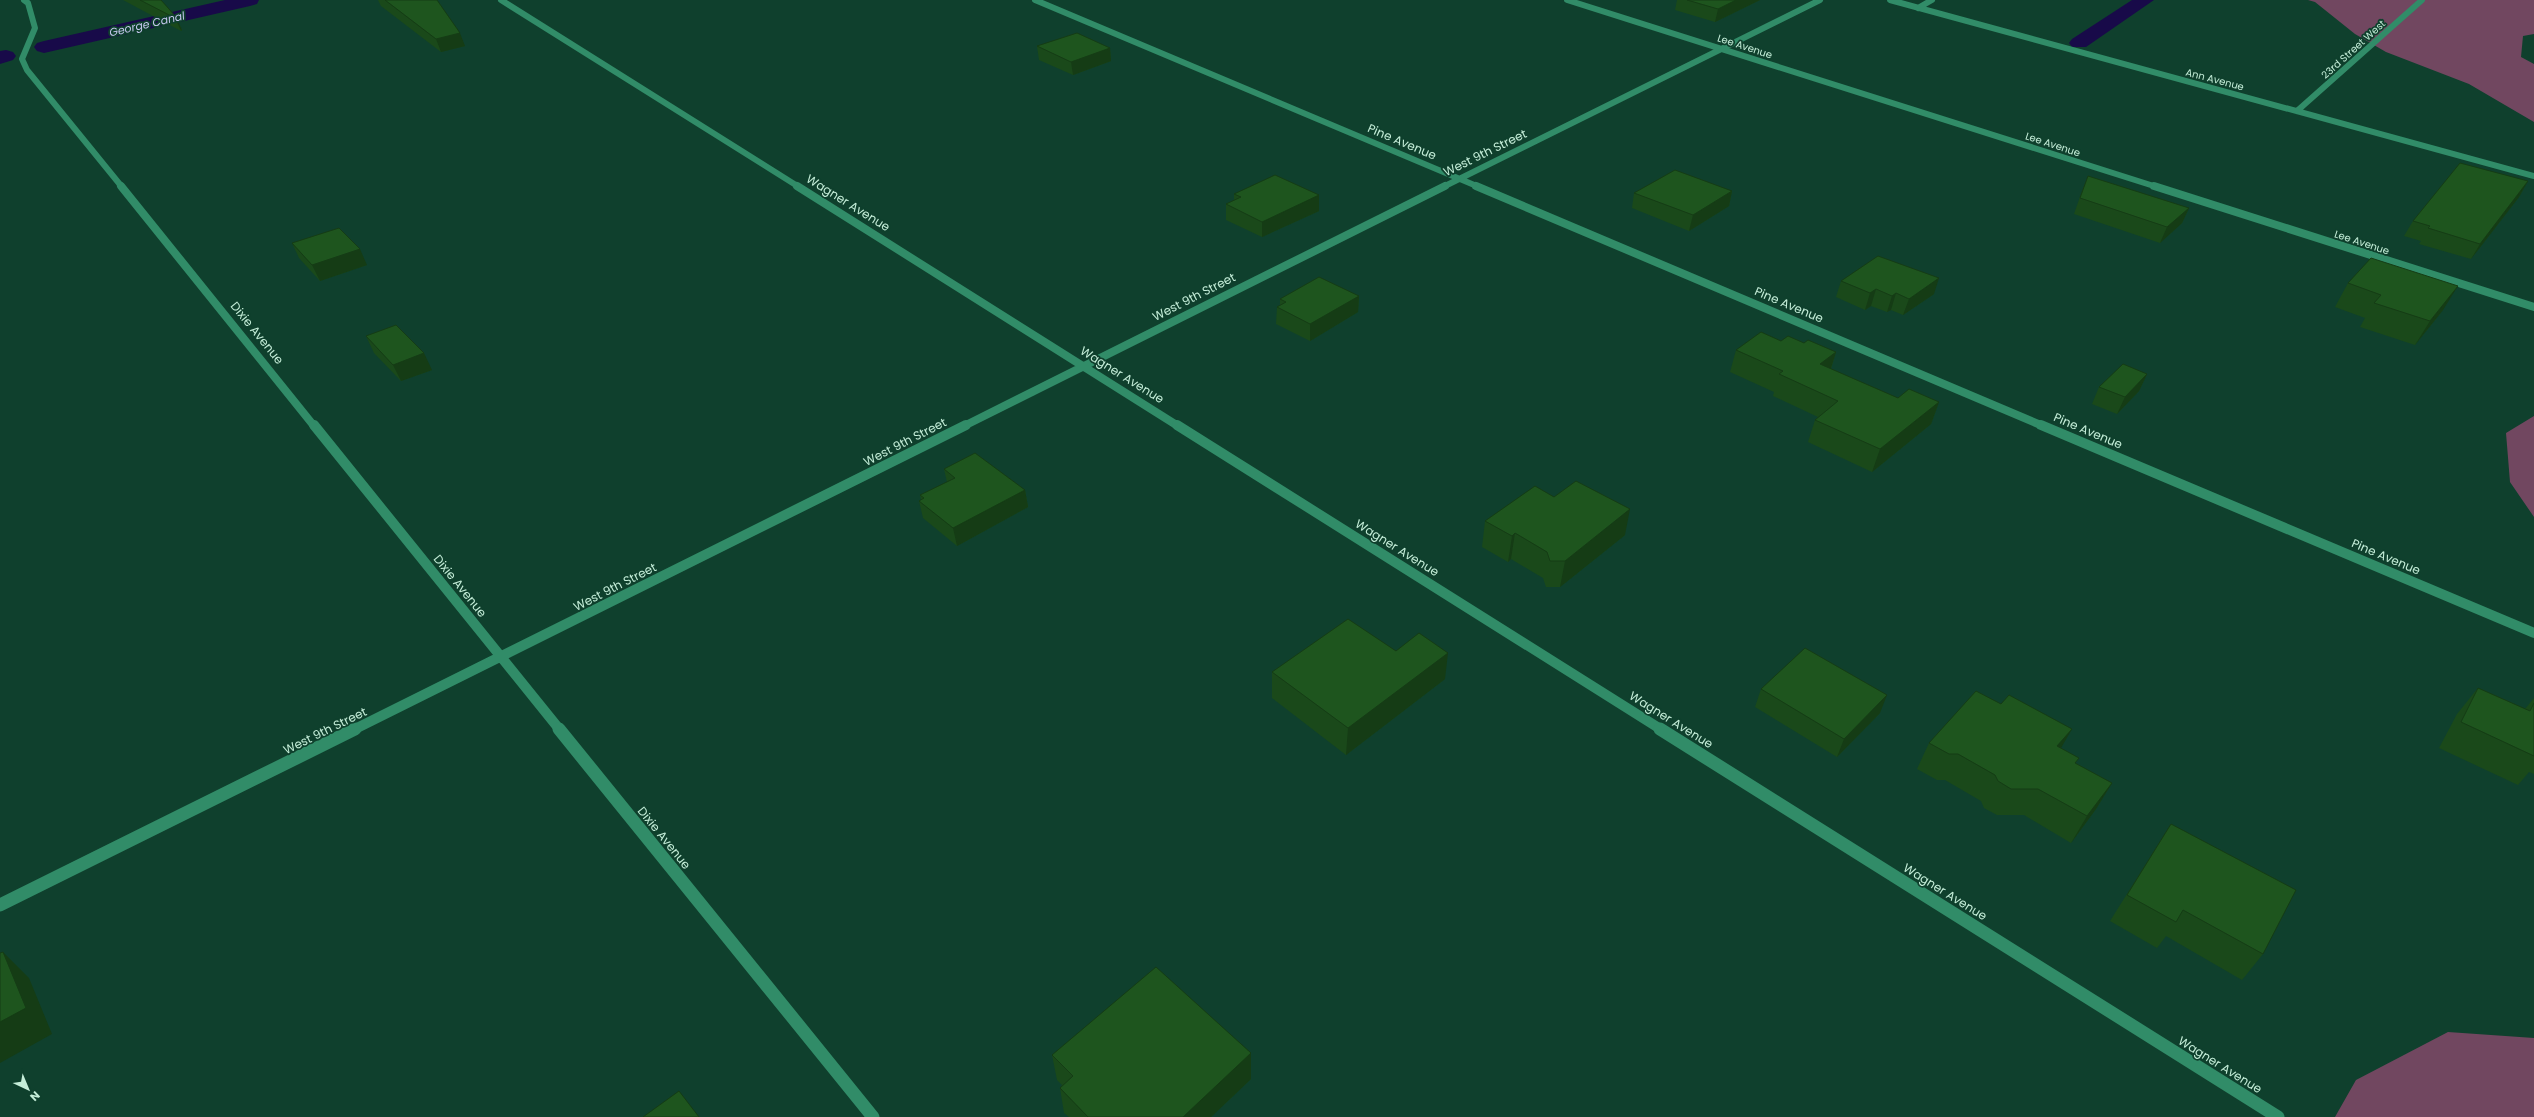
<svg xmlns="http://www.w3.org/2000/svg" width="2534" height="1117" font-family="Poppins,sans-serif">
<rect width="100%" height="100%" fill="#0f402d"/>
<!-- green -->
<path fill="#714760" d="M2308 0H2534V34L2523 36 2521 57 2534 64V122L2469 84 2386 52 2355 34 2315 2Z
M2534 416V517L2510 482 2506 433Z
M2448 1032 2534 1038V1117H2335L2356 1080Z"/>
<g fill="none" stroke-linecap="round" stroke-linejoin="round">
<!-- canal -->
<path fill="#180a49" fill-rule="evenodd" d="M225 0H259L257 4 250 6 44 53 37 51 34 47 37 43 44 41Z
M2132 0H2154L2086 47H2072L2069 43 2072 39Z
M6 50 13 52 16 56 13 60 0 64V51Z"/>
<!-- street-far3 -->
<path stroke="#318c68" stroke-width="6" d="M24 0 28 3 35 28 22 59 27 70 122 187
M501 0 799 187
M1035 0 1479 187
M1567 0 2157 187
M1890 0 2534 176
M1918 8 1932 0
M2297 111 2422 0
M1443 187 1820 0"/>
<!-- street-far2 -->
<path stroke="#318c68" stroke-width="8" d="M121 186 314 426
M797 186 1178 426
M1476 186 2043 426
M2154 186 2534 307
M964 426 1445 186"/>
<!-- street-far1 -->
<path stroke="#318c68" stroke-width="10" d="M314 425 560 730
M1177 425 1662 730
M2041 425 2534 633
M353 730 966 425"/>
<!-- street -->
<path stroke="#318c68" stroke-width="13" d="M559 729 873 1117
M1660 729 2278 1117
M0 905 355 729"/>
</g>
<!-- wall -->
<path fill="#1a491a" d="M123 0H161L176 17 182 30 181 31Z
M378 0H437L465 46 441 52 381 6Z
M1677 0H1760L1715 22 1675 10Z
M1037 46 1110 48 1111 61 1073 75 1039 60Z
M2088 176 2189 208 2182 223 2160 243 2074 214 2082 191Z
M2528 181 2519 197 2471 259 2419 244 2421 241 2404 236 2413 221Z
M1732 191 1729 206 1689 231 1632 208 1634 193Z
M1234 194 1319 195V211L1262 237 1226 220V204L1234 200Z
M292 243 367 265 320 281 299 258Z
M1841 281 1934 294 1903 315 1891 310 1887 312 1871 306 1865 310 1836 297Z
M2348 283 2443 310 2415 345 2360 327 2365 318 2335 307Z
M1359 296 1358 312 1310 341 1276 324 1277 307 1280 306V299Z
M366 336 432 370 401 381 374 353Z
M1781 341 1804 343 1836 352 1831 369 1898 398 1939 402 1931 424 1872 472 1808 442 1815 420 1818 417 1773 396 1774 392 1730 372 1736 350Z
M2147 374 2139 391 2117 414 2092 404 2099 387Z
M944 469 1025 490 1028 507 957 546 923 518 919 501 921 500 920 495 947 482Z
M1485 521 1625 535 1560 587H1546L1543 578 1511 559 1508 562 1482 547Z
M1396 651 1445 679 1346 755 1272 698V672Z
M2478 688 2525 709 2534 698V774L2529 772 2518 785 2439 748 2457 714Z
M1761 689 1880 713 1837 757 1755 707Z
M1929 743 2061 748 2076 764 2112 783 2096 809 2071 843 2024 815H1997L1984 808 1981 801 1945 780H1937L1917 769Z
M2171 824 2263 954 2242 980 2166 936 2157 948 2110 921 2154 851Z
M1251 1053V1079L1211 1117H1069L1064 1113 1060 1088 1062 1085 1057 1080 1052 1055Z"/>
<!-- shaded-wall -->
<path fill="#153c15" d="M1736 0H1760L1715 22 1718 9Z
M176 17 182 30 181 31 175 18Z
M460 33 465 46 441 52 436 39Z
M1110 48 1111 61 1073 75 1071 62Z
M2528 181 2519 197 2471 259 2480 244Z
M1732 191 1729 206 1689 231 1693 215Z
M1319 195V211L1262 237V222Z
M2189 208 2182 223 2160 243 2167 227Z
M360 249 367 265 320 281 312 265Z
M1939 278 1934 294 1903 315 1909 299Z
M2458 286 2443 310 2415 345 2430 321Z
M1876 289 1871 306 1865 310 1870 293Z
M1896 293 1891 310 1887 312 1892 296Z
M1359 296 1358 312 1310 341V324Z
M1836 352 1829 374 1820 364Z
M424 353 432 370 401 381 393 365Z
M2147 374 2139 391 2117 414 2125 397Z
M1939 402 1931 424 1872 472 1880 449Z
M1025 490 1028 507 957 546 953 528Z
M1630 509 1625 535 1560 587 1565 561Z
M1515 533 1511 559 1508 562 1512 536Z
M1448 653 1445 679 1346 755 1348 728Z
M1887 695 1880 713 1837 757 1844 739Z
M2072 729 2057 755V746Z
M2112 783 2096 809 2071 843 2087 816Z
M3 952 29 978 52 1034 0 1063V1022Z
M1251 1053V1079L1211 1117H1183Z"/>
<!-- building -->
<path fill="#1e551e" stroke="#153c15" d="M140 0H161L176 17 175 18Z
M385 0H437L460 33 436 39Z
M1687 0H1736L1718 9Z
M1077 33 1110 48 1071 62 1037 46Z
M2460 163 2528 181 2480 244 2428 228 2430 226 2413 221Z
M1675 170 1732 191 1693 215 1634 193Z
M1275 175 1319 195 1262 222 1226 204 1241 197 1234 194Z
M2088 176 2189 208 2167 227 2080 198Z
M339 228 360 249 312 265 292 243Z
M1878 256 1939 278 1909 299 1896 293 1892 296 1876 289 1870 293 1841 281Z
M2371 258 2458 286 2430 321 2374 303 2381 295 2348 283Z
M1319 277 1359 296 1310 324 1277 307 1286 302 1280 299Z
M396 325 424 353 393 365 366 336Z
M1761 332 1781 341 1788 336 1804 343 1808 340 1836 352 1820 364 1898 398 1909 389 1939 402 1880 449 1815 420 1838 401 1779 374 1783 371 1736 350Z
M2123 364 2147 374 2125 397 2099 387Z
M975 453 1025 490 953 528 919 501 924 498 920 495 955 478 944 469Z
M1576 481 1630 509 1565 561H1550L1547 552 1515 533 1512 536 1485 521 1535 486 1554 497Z
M1348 619 1396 651 1419 633 1448 653 1348 728 1272 672Z
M1805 648 1887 695 1844 739 1761 689Z
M2478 688 2530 711 2534 703V756L2461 722Z
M1976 691 2001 704 2009 695 2072 729 2057 746 2079 758 2075 763 2112 783 2087 816 2038 789H2011L1998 781 1995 775 1958 754H1949L1929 743Z
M2171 824 2296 890 2263 954 2183 910 2176 922 2127 895Z
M3 952 26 1008 0 1022V953Z
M1156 967 1251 1053 1183 1117H1088L1060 1088 1073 1076 1052 1055Z
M679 1091 699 1117H643Z"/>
<g text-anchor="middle" stroke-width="3.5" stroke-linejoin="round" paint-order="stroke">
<!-- far-street labels -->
<g font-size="10" fill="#c5eed9" stroke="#0f402d">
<text transform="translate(1745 46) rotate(18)" y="4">Lee Avenue</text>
<text transform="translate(2353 49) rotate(-42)" y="4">23rd Street West</text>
<text transform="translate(2215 79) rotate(15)" y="4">Ann Avenue</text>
<text transform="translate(2053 144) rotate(18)" y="4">Lee Avenue</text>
<text transform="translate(2362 242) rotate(18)" y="4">Lee Avenue</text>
</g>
<!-- far-water labels -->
<g font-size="11" font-style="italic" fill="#c7c9f0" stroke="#0f402d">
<text transform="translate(147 24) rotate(-13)" y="4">George Canal</text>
</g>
<!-- street labels -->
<g font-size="12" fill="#c5eed9" stroke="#0f402d">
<text transform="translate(1402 142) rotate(23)" y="4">Pine Avenue</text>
<text transform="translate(1485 153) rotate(-26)" y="4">West 9th Street</text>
<text transform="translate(848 203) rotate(32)" y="4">Wagner Avenue</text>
<text transform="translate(1194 297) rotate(-27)" y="4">West 9th Street</text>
<text transform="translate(1789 305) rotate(23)" y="4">Pine Avenue</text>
<text transform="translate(257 333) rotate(51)" y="4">Dixie Avenue</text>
<text transform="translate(1122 375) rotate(32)" y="4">Wagner Avenue</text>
<text transform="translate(2088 431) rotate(23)" y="4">Pine Avenue</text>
<text transform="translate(905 442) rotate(-27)" y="4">West 9th Street</text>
<text transform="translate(1397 548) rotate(32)" y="4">Wagner Avenue</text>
<text transform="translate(2386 557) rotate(23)" y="4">Pine Avenue</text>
<text transform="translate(460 586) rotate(51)" y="4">Dixie Avenue</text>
<text transform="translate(615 587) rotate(-27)" y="4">West 9th Street</text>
<text transform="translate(1671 720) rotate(32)" y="4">Wagner Avenue</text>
<text transform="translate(325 731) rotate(-26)" y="4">West 9th Street</text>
<text transform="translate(664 838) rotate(51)" y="4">Dixie Avenue</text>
<text transform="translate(1945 892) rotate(32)" y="4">Wagner Avenue</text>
<text transform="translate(2220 1065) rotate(32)" y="4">Wagner Avenue</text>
</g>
</g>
<!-- north arrow -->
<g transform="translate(28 1089) rotate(136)" stroke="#0f402d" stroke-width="3" paint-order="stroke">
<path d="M0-3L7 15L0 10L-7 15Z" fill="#c5eed9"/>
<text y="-6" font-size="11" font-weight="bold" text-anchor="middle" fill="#c5eed9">N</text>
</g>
</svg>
